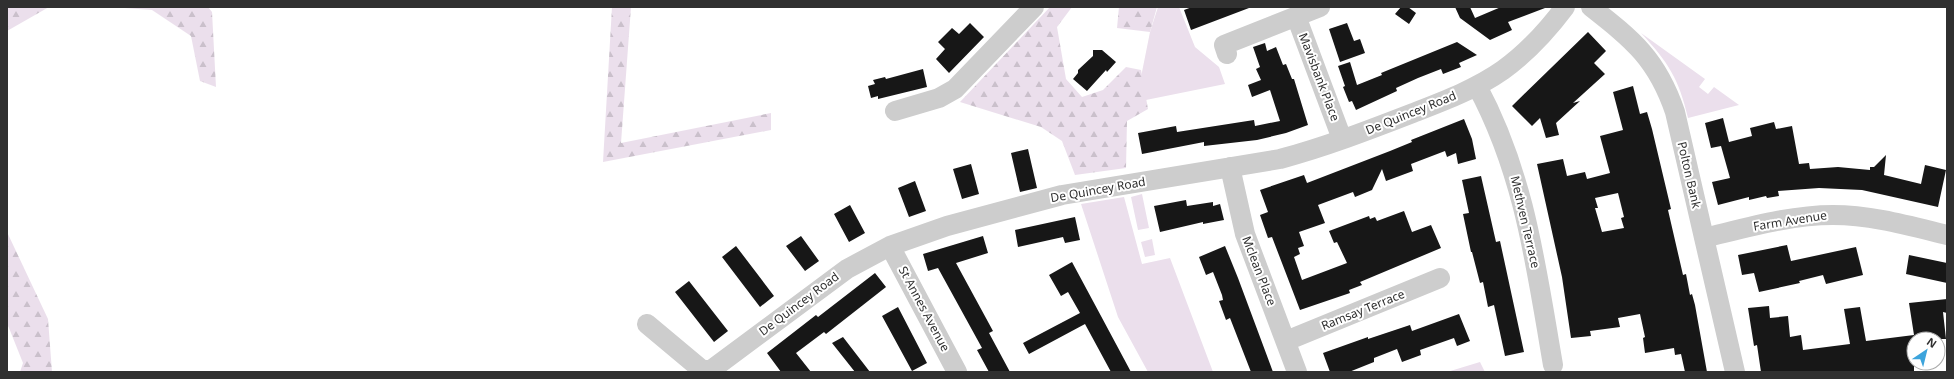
<svg xmlns="http://www.w3.org/2000/svg" width="1954" height="379" font-family="'Noto Sans',sans-serif">
<defs>
<pattern id="forest-firs" width="22" height="20" patternUnits="userSpaceOnUse"><rect width="22" height="20" fill="#ebdfec"/><path d="M5 1l3.5 6h-7zM16 11l3.5 6h-7z" fill="#cac0cb"/></pattern>
</defs>
<rect width="100%" height="100%" fill="#fff"/>
<!-- grass -->
<path fill="#ebdfec" d="M1158 7H1179L1195 47 1219 67 1225 84 1136 102 1150 32Z
M1641 33 1705 79 1699 87 1708 94 1714 87 1739 105 1688 118C1679 79 1668 62 1641 33Z
M1142 194 1149 228 1138 230 1131 197Z
M1124 197 1142 264 1170 258 1213 372H1148L1118 317 1081 204Z
M1152 239 1155 255 1145 257 1141 242Z
M1480 362 1485 372H1447Z"/>
<!-- forest -->
<path fill="url(#forest-firs)" d="M7 7H49L7 31Z
M111 7H208L212 12 216 87 200 81 191 36 152 10Z
M612 7H631L621 143 771 113V130L603 162Z
M1050 7H1072L1057 27 1066 79 1082 97 1103 90 1126 67 1141 70 1148 109 1127 121 1126 168 1075 175 1062 141 1041 127 960 102Z
M1119 7H1157L1150 32 1117 28Z
M7 232 48 319 52 372H20L23 363 7 323Z"/>
<!-- building -->
<path fill="#171717" fill-rule="evenodd" d="M1192 7H1248L1249 8 1191 30 1184 10Z
M1401 7H1408L1416 13 1409 24 1395 14Z
M1455 7H1470L1475 18 1501 7 1545 8 1508 22 1512 30 1490 40 1460 18Z
M970 23 984 37 949 73 936 59 945 49 938 42 952 28 959 34Z
M1347 23 1354 41 1360 39 1365 53 1340 62 1329 29Z
M1588 32 1606 51 1594 63 1605 74 1573 103 1580 101 1556 123 1559 135 1546 138 1540 118 1532 126 1512 106Z
M1457 42 1477 55 1459 63 1461 67 1443 74 1441 69 1418 78 1396 88 1397 91 1356 110 1352 101 1349 102 1343 87 1345 86 1338 66 1350 62 1357 85 1382 75 1381 73Z
M1265 43 1267 51 1276 47 1283 65 1286 64 1292 79H1294L1308 125 1286 133 1257 140 1204 146V142L1142 154 1138 133 1176 126 1177 132 1254 120 1255 126 1280 121 1270 90 1252 97 1248 85 1261 80 1256 69 1260 67 1253 47Z
M1093 50H1102L1116 62 1107 72 1106 70 1087 91 1073 79 1078 73V70L1093 56Z
M923 69 927 87 878 99V96L871 98 868 86 875 84 873 80 885 77 886 79Z
M1633 86 1640 114 1647 112 1652 129 1671 209 1668 210 1683 275 1686 274 1690 295 1692 294 1695 305 1707 372H1685L1681 354 1675 355 1674 348 1645 353 1643 338 1645 337 1640 314 1618 318 1620 327 1590 331 1591 336 1571 338 1562 277 1537 164 1563 159 1567 176 1585 172 1587 179 1610 173 1600 136 1623 130 1613 92ZM1618 193 1624 217 1621 218 1624 228 1602 232 1595 208H1598L1595 198Z
M1723 118 1729 142 1752 136 1750 128 1774 122 1776 129 1792 126 1799 164 1809 163 1810 169 1838 167 1870 170V167H1874L1886 155 1884 175 1921 184 1925 165 1946 170 1938 207 1862 190 1819 188 1778 191 1779 196 1767 198 1766 196 1749 200V197L1718 205 1712 182 1730 178 1721 146 1711 148 1705 123Z
M1464 119 1472 139 1476 159 1458 164 1456 153 1447 157 1445 151 1411 164 1413 171 1386 181 1382 169 1372 190 1355 197 1353 192 1318 205 1325 223 1299 232 1304 246 1298 248 1300 254 1294 257 1302 280 1347 263 1337 242 1334 243 1329 231 1369 216 1370 219 1375 217 1377 221 1404 211 1412 232 1431 225 1441 248 1360 282 1362 285 1349 290 1350 293 1300 310 1272 237 1268 238 1260 215 1268 212 1260 190 1304 175 1307 183 1390 151 1412 142 1411 140Z
M1028 149 1037 188 1020 192 1011 153Z
M971 164 979 194 962 199 953 169Z
M1481 176 1496 242 1500 241 1524 352 1505 356 1494 305 1488 307 1483 282 1480 283 1472 252H1471L1463 214 1469 213 1462 180Z
M915 181 926 211 909 217 898 188Z
M1186 200 1187 206 1213 202V206L1220 204 1224 220 1203 224V222L1160 232 1154 206Z
M850 205 865 233 849 242 834 214Z
M1075 217 1080 240 1065 243 1063 237 1018 247 1015 230Z
M801 236 819 261 805 271 786 246Z
M983 236 988 253 956 263 993 331 989 333 1010 372H989L977 350 982 348 938 268 928 271 923 254Z
M1787 245 1791 261 1856 247 1863 275 1826 284 1823 275 1799 281 1800 283 1759 292 1754 273 1742 275 1738 255Z
M736 246 774 296 760 307 722 257Z
M1225 246 1238 278 1273 372H1251L1230 318 1226 320 1219 301 1223 300 1222 295 1213 272 1206 275 1199 257Z
M1909 255 1947 263V283L1906 274Z
M1072 262 1101 316 1131 372H1111L1085 324 1029 354 1023 343 1080 313 1068 292 1061 296 1049 275Z
M875 273 886 287 826 334 824 332 796 353 811 372H781L767 353 816 315 818 317Z
M689 281 728 331 714 342 675 292Z
M1947 299V313L1943 312 1946 339H1914V372H1761L1757 345 1754 346 1748 308 1769 306 1770 318 1788 316 1790 337 1801 335 1803 350 1850 344 1844 309 1860 307 1866 341 1914 335 1909 303Z
M898 307 927 363 912 371 882 316Z
M1459 314 1470 341 1457 346 1454 338 1420 350 1421 355 1402 362 1397 349 1374 358V362L1349 372H1330L1323 353 1368 337V339L1410 325 1412 331Z
M843 337 870 372H855L832 343Z"/>
<g fill="none" stroke-linecap="round" stroke-linejoin="round">
<!-- minor -->
<path stroke="#cdcdcd" stroke-width="20" d="M1591 7C1633 40 1657 59 1675 112L1735 372
M1296 16 1342 139
M1227 54 1224 45 1320 7
M1477 86C1525 175 1536 267 1553 365
M895 111 939 98 955 89 1034 7
M1230 167 1245 234 1297 372
M1704 238C1746 228 1790 215 1833 215 1872 215 1910 226 1947 235
M890 246 957 372
M647 324 702 370H711L847 269 890 246 947 226 1062 195 1280 159C1325 147 1369 130 1413 113 1444 101 1476 89 1503 70 1528 52 1547 31 1565 7
M1286 341 1440 278"/>
</g>
<g text-anchor="middle" stroke-width="4" stroke-linejoin="round" paint-order="stroke">
<!-- street labels -->
<g font-size="12" fill="#303030" stroke="#fff">
<text transform="translate(1319 77) rotate(69)" y="4">Mavisbank Place</text>
<text transform="translate(1411 113) rotate(-22)" y="4">De Quincey Road</text>
<text transform="translate(1689 175) rotate(77)" y="4">Polton Bank</text>
<text transform="translate(1098 190) rotate(-10)" y="4">De Quincey Road</text>
<text transform="translate(1790 221) rotate(-9)" y="4">Farm Avenue</text>
<text transform="translate(1525 222) rotate(77)" y="4">Methven Terrace</text>
<text transform="translate(1259 271) rotate(69)" y="4">Mclean Place</text>
<text transform="translate(799 304) rotate(-37)" y="4">De Quincey Road</text>
<text transform="translate(924 309) rotate(62)" y="4">St Annes Avenue</text>
<text transform="translate(1363 310) rotate(-22)" y="4">Ramsay Terrace</text>
</g>
</g>
<!-- border -->
<rect width="1954" height="379" fill="none" stroke="#303030" stroke-width="16"/>
<!-- north arrow -->
<g transform="translate(1926 351) rotate(35)"><circle r="19" fill="#ffffff" stroke="#acacac"/>
<path d="M0-3L7 15L0 10L-7 15Z" fill="#3da4dc"/>
<text y="-6" font-size="11" font-weight="bold" text-anchor="middle" fill="#303030">N</text>
</g>
</svg>
